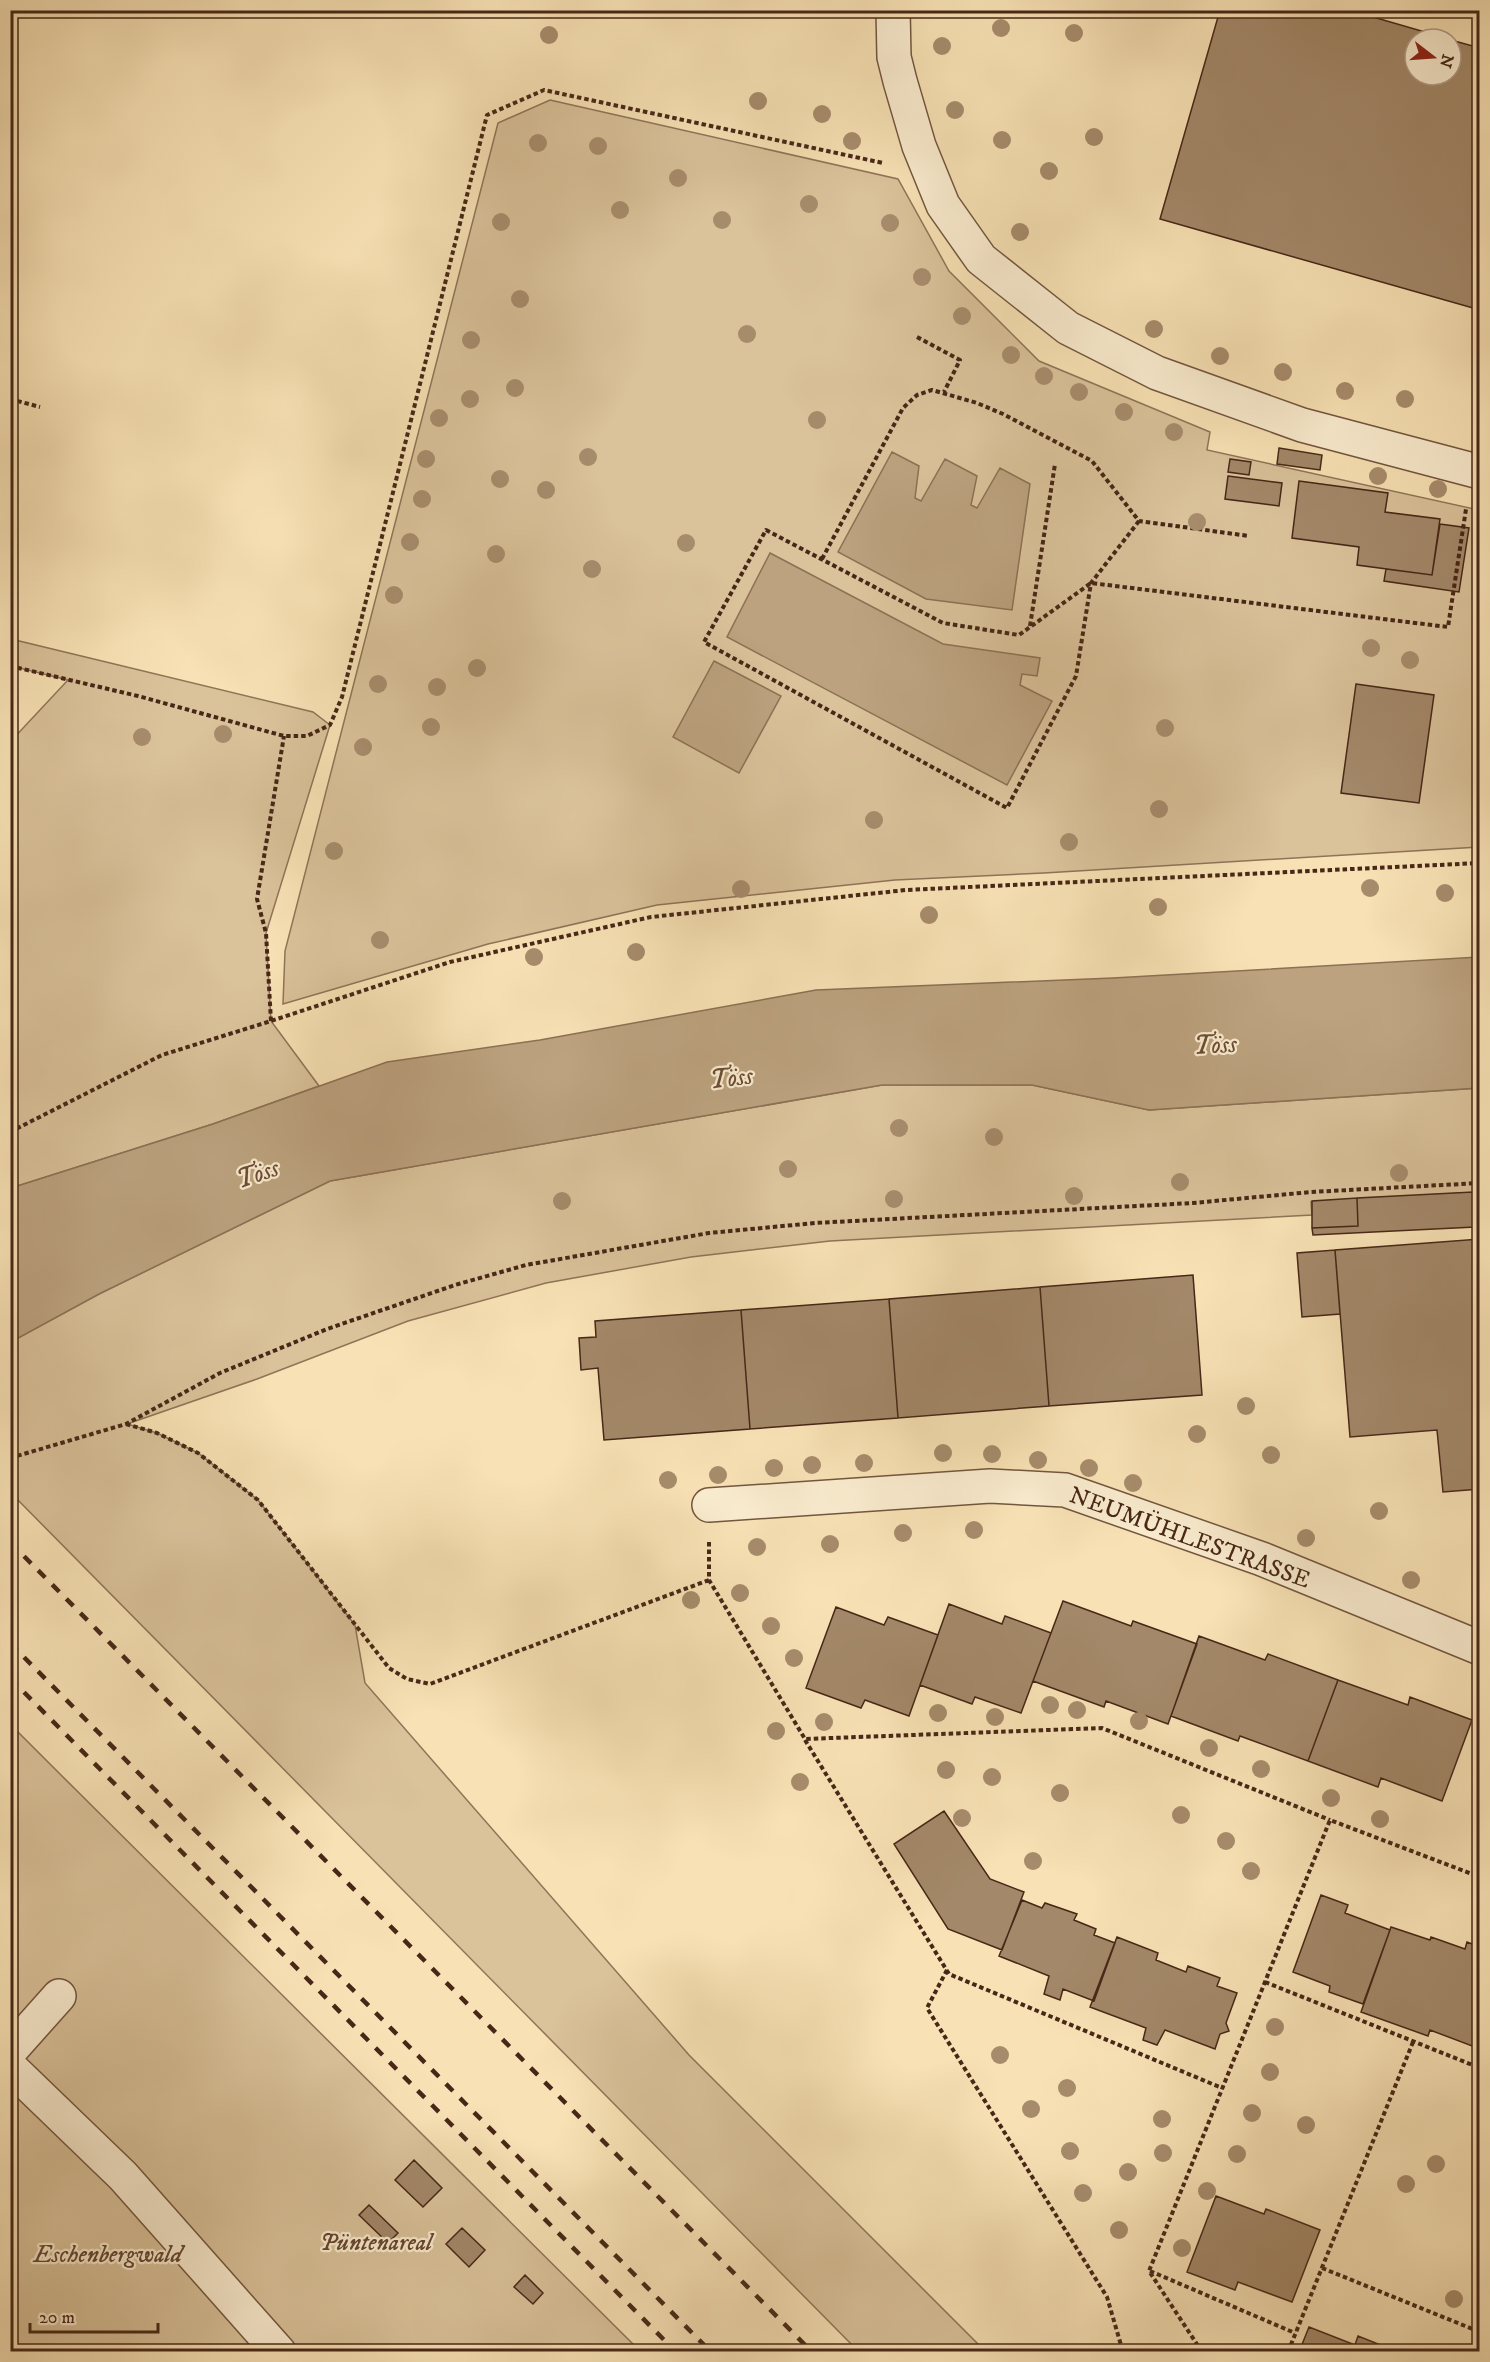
<svg xmlns="http://www.w3.org/2000/svg" width="1490" height="2362" font-family="'IM FELL DW Pica',serif">
<rect width="100%" height="100%" fill="#f8e2b5"/>
<filter id="stains"><feTurbulence type="fractalNoise" baseFrequency=".00333" numOctaves="4"/><feColorMatrix values="0 0 0 0 .2 0 0 0 0 .09 0 0 0 0 .02 0 0 0 .5 -.17"/></filter>
<radialGradient id="worn" r=".72"><stop offset=".6" stop-color="#630" stop-opacity="0"/><stop offset="1" stop-color="#630" stop-opacity=".3"/></radialGradient>
<!-- green -->
<path fill="#dac29a" stroke="#907458" stroke-width="1.5" d="M550 100 898 179 949 271 1039 361 1210 432 1207 450 1479 510V847L1044 873 895 880 657 905 488 944 283 1004 285 951 498 123Z
M11 639 313 712 330 725 266 933 271 1021 319 1086 213 1124 11 1188 10 742 68 680 11 666Z
M882 1085H1032L1149 1110 1479 1088V1192L1311 1202 1312 1215 830 1241 691 1257 546 1283 408 1321 257 1379 127 1424 157 1433 198 1453 258 1500 355 1625 365 1683 689 2055 985 2351H858L11 1493 10 1342 99 1294 330 1181Z
M10 1724 62 1776 640 2351H11Z"/>
<!-- water -->
<path fill="#bca27f" stroke="#8d7155" stroke-width="1.5" d="M892 452 919 466 915 498 921 501 945 459 977 476 971 505 977 508 1000 468 1030 484 1012 610 926 599 838 552Z
M770 553 943 644 1040 658 1037 676 1022 674 1020 685 1052 701 1007 785 727 637Z
M714 661 781 696 739 773 673 737Z
M1479 957V1088L1149 1110 1032 1085H882L330 1181 99 1294 11 1342V1188L213 1124 387 1062 540 1040 816 990 1113 978Z"/>
<!-- building -->
<path fill="#a38869" stroke="#472717" stroke-width="1.5" d="M1220 10H1349L1449 39H1415V75H1451V40L1480 48V310L1160 219Z
M1279 448 1322 455 1320 470 1277 464Z
M1230 459 1251 462 1249 475 1228 472Z
M1228 476 1282 483 1279 506 1225 499Z
M1299 481 1388 493 1385 512 1440 519 1432 575 1357 565 1359 547 1292 538Z
M1440 524 1469 528 1459 592 1384 581 1386 569 1432 575Z
M1356 684 1434 695 1419 803 1341 793Z
M1480 1191V1216H1474L1473 1192Z
M1473 1192 1475 1227 1313 1235 1312 1228 1358 1226 1357 1198Z
M1357 1198 1358 1226 1312 1228V1201Z
M1480 1239V1489L1443 1492 1437 1430 1350 1437 1335 1250Z
M1335 1250 1340 1314 1302 1317 1297 1253Z
M1193 1275 1202 1395 1049 1406 1040 1287Z
M1040 1287 1049 1406 898 1418 889 1299Z
M889 1299 898 1418 750 1429 741 1310Z
M741 1310 750 1429 604 1440 598 1368 581 1370 579 1338 596 1337 595 1321Z
M1063 1601 1131 1626 1133 1621 1197 1644 1168 1724 1106 1701 1104 1707 1033 1681Z
M949 1604 1002 1624 1005 1616 1051 1633 1021 1713 975 1697 972 1704 920 1685Z
M836 1607 884 1625 888 1617 938 1635 909 1716 865 1700 861 1708 806 1688Z
M1199 1636 1265 1660 1268 1654 1338 1680 1308 1761 1240 1736 1238 1741 1171 1716Z
M1338 1680 1408 1705 1410 1697 1472 1720 1442 1801 1381 1778 1378 1787 1308 1761Z
M944 1811 990 1879 1024 1892 1002 1950 948 1929 894 1844Z
M1321 1895 1348 1905 1345 1913 1390 1930 1363 2004 1329 1992 1330 1986 1293 1972Z
M1022 1900 1042 1908 1045 1903 1077 1914 1074 1920 1096 1929 1094 1935 1115 1943 1094 2001 1063 1989 1060 2000 1044 1994 1049 1976 999 1956Z
M1391 1927 1430 1940 1431 1937 1465 1949 1467 1942 1480 1947V2049L1430 2030 1428 2036 1361 2012Z
M1117 1937 1158 1953 1156 1960 1186 1972 1188 1966 1220 1978 1217 1986 1237 1993 1226 2023 1229 2031 1220 2034 1215 2049 1165 2030 1157 2045 1143 2040 1146 2028 1090 2007Z
M414 2160 442 2188 423 2207 395 2180Z
M1216 2196 1264 2214 1266 2209 1320 2230 1292 2302 1238 2282 1235 2290 1187 2272Z
M369 2205 398 2233 388 2243 359 2215Z
M462 2228 485 2250 469 2267 446 2244Z
M525 2275 543 2293 533 2304 514 2287Z
M1309 2327 1355 2345 1358 2336 1388 2348 1387 2352H1299Z"/>
<g fill="none" stroke-linecap="round" stroke-linejoin="round">
<!-- minor casing -->
<g stroke="#73563e" stroke-width="36">
<path id="minor" d="M893 10 894 57 900 81 919 146 943 205 981 259 1068 328 1157 373 1302 425 1480 472
M709 1505 990 1486 1065 1490 1262 1559 1480 1648
M10 2051 59 1996
M10 2067 123 2176 279 2352"/>
</g>
<!-- path -->
<path stroke="#472717" stroke-width="4" stroke-dasharray="4.5 3" stroke-linecap="butt" d="M917 337 960 360 944 392
M10 399 40 407
M1139 521 1091 583 1076 676 1007 808 704 642 766 530 943 623 1019 635 1091 583 1448 627 1466 509
M822 559 903 408 917 395 932 390 977 403 1003 414 1092 461 1139 521 1249 536
M1030 626 1055 464
M10 666 138 696 284 736H307L330 725 342 697 487 115 544 90 883 163
M271 1021 266 933 257 899 284 736
M10 1132 162 1055 271 1021 450 962 651 917 906 890 1480 863
M126 1424 157 1433 198 1453 258 1500 389 1668 407 1679 430 1684 709 1580
M10 1458 126 1424 220 1373 327 1329 455 1285 526 1265 709 1233 815 1223 1193 1203 1311 1192 1480 1183
M709 1542V1580L805 1739 1102 1728 1330 1820
M805 1740 949 1974 1222 2088
M947 1970 927 2008 1107 2297 1123 2352
M1265 1982 1480 2068
M1322 2268 1480 2332
M1150 2271 1295 2333
M1202 2352 1149 2271 1330 1820 1480 1877
M1288 2352 1413 2042"/>
<!-- minor -->
<use href="#minor" stroke="#faeccf" stroke-width="33"/>
<!-- rail -->
<path stroke="#472717" stroke-width="4.5" stroke-dasharray="10 10" stroke-linecap="butt" d="M10 1542 812 2352
M10 1643 711 2352
M10 1678 676 2352"/>
</g>
<!-- trees -->
<g fill="#a78c6c">
<circle cx="1001" cy="28" r="9"/>
<circle cx="1074" cy="33" r="9"/>
<circle cx="549" cy="35" r="9"/>
<circle cx="942" cy="46" r="9"/>
<circle cx="758" cy="101" r="9"/>
<circle cx="955" cy="110" r="9"/>
<circle cx="822" cy="114" r="9"/>
<circle cx="1094" cy="137" r="9"/>
<circle cx="1002" cy="140" r="9"/>
<circle cx="852" cy="141" r="9"/>
<circle cx="538" cy="143" r="9"/>
<circle cx="598" cy="146" r="9"/>
<circle cx="1049" cy="171" r="9"/>
<circle cx="678" cy="178" r="9"/>
<circle cx="809" cy="204" r="9"/>
<circle cx="620" cy="210" r="9"/>
<circle cx="722" cy="220" r="9"/>
<circle cx="501" cy="222" r="9"/>
<circle cx="890" cy="223" r="9"/>
<circle cx="1020" cy="232" r="9"/>
<circle cx="922" cy="277" r="9"/>
<circle cx="520" cy="299" r="9"/>
<circle cx="962" cy="316" r="9"/>
<circle cx="1154" cy="329" r="9"/>
<circle cx="747" cy="334" r="9"/>
<circle cx="471" cy="340" r="9"/>
<circle cx="1011" cy="355" r="9"/>
<circle cx="1220" cy="356" r="9"/>
<circle cx="1283" cy="372" r="9"/>
<circle cx="1044" cy="376" r="9"/>
<circle cx="515" cy="388" r="9"/>
<circle cx="1345" cy="391" r="9"/>
<circle cx="1079" cy="392" r="9"/>
<circle cx="470" cy="399" r="9"/>
<circle cx="1405" cy="399" r="9"/>
<circle cx="1124" cy="412" r="9"/>
<circle cx="439" cy="418" r="9"/>
<circle cx="817" cy="420" r="9"/>
<circle cx="1174" cy="432" r="9"/>
<circle cx="588" cy="457" r="9"/>
<circle cx="426" cy="459" r="9"/>
<circle cx="1378" cy="476" r="9"/>
<circle cx="500" cy="479" r="9"/>
<circle cx="1438" cy="489" r="9"/>
<circle cx="546" cy="490" r="9"/>
<circle cx="422" cy="499" r="9"/>
<circle cx="1197" cy="522" r="9"/>
<circle cx="410" cy="542" r="9"/>
<circle cx="686" cy="543" r="9"/>
<circle cx="496" cy="554" r="9"/>
<circle cx="592" cy="569" r="9"/>
<circle cx="394" cy="595" r="9"/>
<circle cx="1371" cy="648" r="9"/>
<circle cx="1410" cy="660" r="9"/>
<circle cx="477" cy="668" r="9"/>
<circle cx="378" cy="684" r="9"/>
<circle cx="437" cy="687" r="9"/>
<circle cx="431" cy="727" r="9"/>
<circle cx="1165" cy="728" r="9"/>
<circle cx="223" cy="734" r="9"/>
<circle cx="142" cy="737" r="9"/>
<circle cx="363" cy="747" r="9"/>
<circle cx="1159" cy="809" r="9"/>
<circle cx="874" cy="820" r="9"/>
<circle cx="1069" cy="842" r="9"/>
<circle cx="334" cy="851" r="9"/>
<circle cx="1370" cy="888" r="9"/>
<circle cx="741" cy="889" r="9"/>
<circle cx="1445" cy="893" r="9"/>
<circle cx="1158" cy="907" r="9"/>
<circle cx="929" cy="915" r="9"/>
<circle cx="380" cy="940" r="9"/>
<circle cx="636" cy="952" r="9"/>
<circle cx="534" cy="957" r="9"/>
<circle cx="899" cy="1128" r="9"/>
<circle cx="994" cy="1137" r="9"/>
<circle cx="788" cy="1169" r="9"/>
<circle cx="1399" cy="1173" r="9"/>
<circle cx="1180" cy="1182" r="9"/>
<circle cx="1074" cy="1196" r="9"/>
<circle cx="894" cy="1199" r="9"/>
<circle cx="562" cy="1201" r="9"/>
<circle cx="1246" cy="1406" r="9"/>
<circle cx="1197" cy="1434" r="9"/>
<circle cx="943" cy="1453" r="9"/>
<circle cx="992" cy="1454" r="9"/>
<circle cx="1271" cy="1455" r="9"/>
<circle cx="1038" cy="1460" r="9"/>
<circle cx="864" cy="1463" r="9"/>
<circle cx="812" cy="1465" r="9"/>
<circle cx="774" cy="1468" r="9"/>
<circle cx="1089" cy="1468" r="9"/>
<circle cx="718" cy="1475" r="9"/>
<circle cx="668" cy="1480" r="9"/>
<circle cx="1133" cy="1483" r="9"/>
<circle cx="1379" cy="1511" r="9"/>
<circle cx="974" cy="1530" r="9"/>
<circle cx="903" cy="1533" r="9"/>
<circle cx="1306" cy="1538" r="9"/>
<circle cx="830" cy="1544" r="9"/>
<circle cx="757" cy="1547" r="9"/>
<circle cx="1411" cy="1580" r="9"/>
<circle cx="740" cy="1593" r="9"/>
<circle cx="691" cy="1600" r="9"/>
<circle cx="771" cy="1626" r="9"/>
<circle cx="794" cy="1658" r="9"/>
<circle cx="1050" cy="1705" r="9"/>
<circle cx="1077" cy="1710" r="9"/>
<circle cx="938" cy="1713" r="9"/>
<circle cx="995" cy="1717" r="9"/>
<circle cx="1139" cy="1721" r="9"/>
<circle cx="824" cy="1722" r="9"/>
<circle cx="776" cy="1731" r="9"/>
<circle cx="1209" cy="1748" r="9"/>
<circle cx="1261" cy="1769" r="9"/>
<circle cx="946" cy="1770" r="9"/>
<circle cx="992" cy="1777" r="9"/>
<circle cx="800" cy="1782" r="9"/>
<circle cx="1060" cy="1793" r="9"/>
<circle cx="1331" cy="1798" r="9"/>
<circle cx="1181" cy="1815" r="9"/>
<circle cx="962" cy="1818" r="9"/>
<circle cx="1380" cy="1819" r="9"/>
<circle cx="1226" cy="1841" r="9"/>
<circle cx="1033" cy="1861" r="9"/>
<circle cx="1251" cy="1871" r="9"/>
<circle cx="1275" cy="2027" r="9"/>
<circle cx="1000" cy="2055" r="9"/>
<circle cx="1270" cy="2072" r="9"/>
<circle cx="1067" cy="2088" r="9"/>
<circle cx="1031" cy="2109" r="9"/>
<circle cx="1252" cy="2113" r="9"/>
<circle cx="1162" cy="2119" r="9"/>
<circle cx="1306" cy="2125" r="9"/>
<circle cx="1070" cy="2151" r="9"/>
<circle cx="1163" cy="2153" r="9"/>
<circle cx="1237" cy="2154" r="9"/>
<circle cx="1436" cy="2164" r="9"/>
<circle cx="1128" cy="2172" r="9"/>
<circle cx="1406" cy="2184" r="9"/>
<circle cx="1207" cy="2191" r="9"/>
<circle cx="1083" cy="2193" r="9"/>
<circle cx="1119" cy="2230" r="9"/>
<circle cx="1182" cy="2248" r="9"/>
<circle cx="1454" cy="2299" r="9"/>
</g>
<g text-anchor="middle" stroke-width="4.5" stroke-linejoin="round" paint-order="stroke">
<!-- street labels -->
<g font-size="24" fill="#472717" stroke="#faeccf">
<text transform="translate(1190 1537) rotate(20)" y="8">NEUMÜHLESTRASSE</text>
</g>
<!-- park labels -->
<g font-size="24" font-style="italic" fill="#644631" stroke="#faeccf">
<text x="376" y="2250">Püntenareal</text>
<text x="108" y="2262">Eschenbergwald</text>
</g>
<!-- water labels -->
<g font-size="26" font-style="italic" fill="#6a4c36" stroke="#faeccf">
<text transform="translate(1215 1044) rotate(-3)" y="9">Töss</text>
<text transform="translate(731 1077) rotate(-7)" y="9">Töss</text>
<text transform="translate(257 1173) rotate(-19)" y="9">Töss</text>
</g>
</g>
<!-- margin -->
<rect width="1490" height="2362" fill="none" stroke="#f8e2b5" stroke-width="36"/>
<rect x="12" y="12" width="1466" height="2338" fill="none" stroke="#472717" stroke-width="3"/>
<rect x="18" y="18" width="1454" height="2326" fill="none" stroke="#472717" stroke-width="1.5"/>
<!-- north arrow -->
<g transform="translate(1433 57) rotate(107)"><circle r="28" fill="#faeccf" stroke="#b29d85" stroke-width="1.5"/>
<path d="M0-4.5L10 22L0 15L-10 22Z" fill="#8f2418"/>
<text y="-9" font-size="16" font-weight="bold" text-anchor="middle" fill="#472717">N</text>
</g>
<!-- scale -->
<path d="M30 2323v9h128v-9" fill="none" stroke="#472717" stroke-width="3"/>
<text x="39" y="2323" font-size="18" fill="#472717" stroke="#faeccf" stroke-width="4.5" paint-order="stroke">20 m</text>
<rect width="100%" height="100%" filter="url(#stains)"/>
<rect width="100%" height="100%" fill="url(#worn)"/>
</svg>
